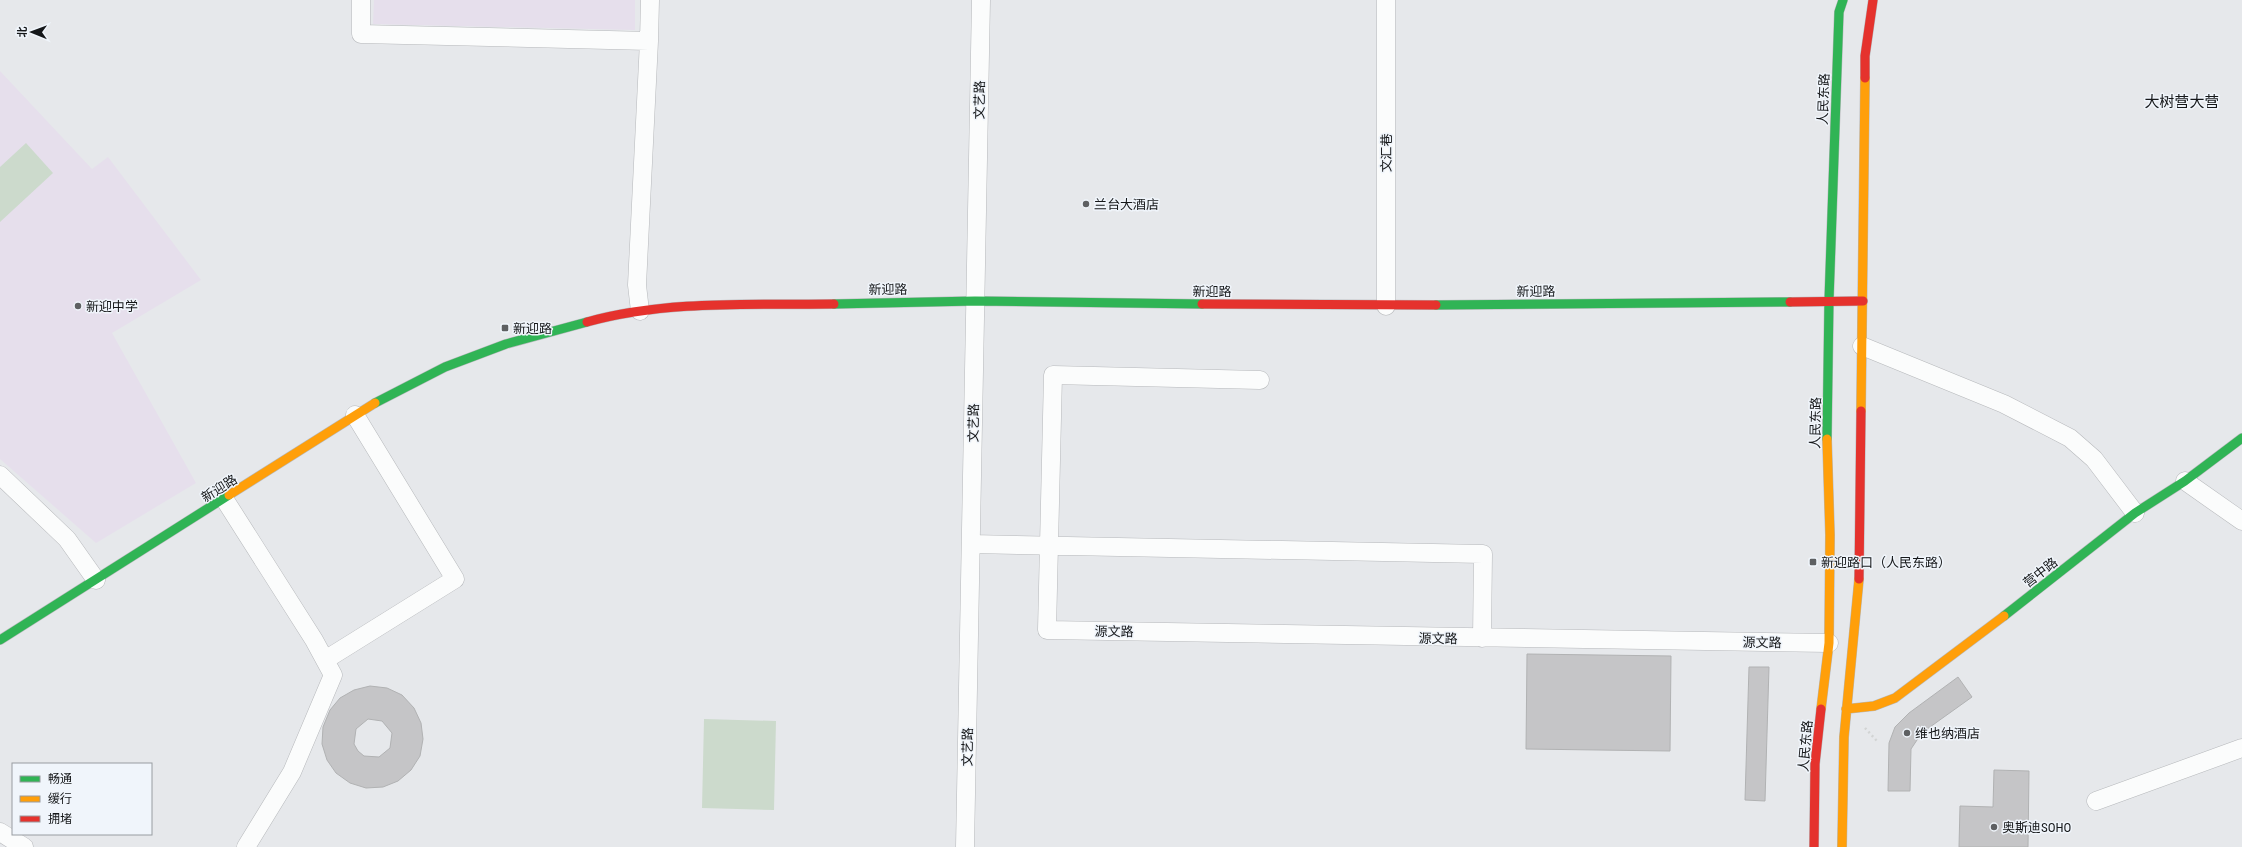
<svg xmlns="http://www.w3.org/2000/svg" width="2242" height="847" font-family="'Roboto Condensed','Noto Sans SC',sans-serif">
<rect width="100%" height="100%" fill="#e6e8eb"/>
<!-- education -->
<path fill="#e6dfec" d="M374 0H635V30L373 24Z
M0 71 92 169 108 157 201 280 112 333 196 483 96 543 0 459Z"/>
<!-- green -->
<path fill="#ccdacc" d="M26 143 53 173 0 222V167Z
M704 719 776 721 774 810 702 808Z"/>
<!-- building -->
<path fill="#c5c5c7" stroke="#b1b2b3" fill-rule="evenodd" d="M1527 654 1671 656 1670 751 1526 749Z
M1749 667H1769L1765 801 1745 800Z
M1958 677 1972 697 1923 732 1917 740 1911 749 1910 791H1888L1889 743 1895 727 1909 713Z
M370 686 387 688 402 695 414 708 421 723 423 739 420 756 411 770 398 781 383 787 366 788 350 783 336 773 327 760 322 744 323 727 330 710 340 698 354 690ZM368 719 382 721 392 733 390 748 379 757 364 756 358 751 354 744 356 729Z
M1994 770 2029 771 2028 847H1959L1960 806 1993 807Z"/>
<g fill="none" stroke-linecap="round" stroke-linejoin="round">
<!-- street casing -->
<g stroke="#b6b8bb" stroke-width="19">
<path id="street" d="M361 0V34L649 41 650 0
M1386 0V306
M640 311 637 285 649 41
M1862 346 2004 404 2070 438 2094 459 2135 513
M1260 380 1053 375 1047 630 1829 643
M0 475 67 539 96 580
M2185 481 2242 521
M225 500 314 640 333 675 292 772 246 847
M971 544 1483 554 1482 638
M325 660 455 579 355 415
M2096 801 2242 748
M0 832 24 847
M965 847 981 0"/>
</g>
<!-- fast casing -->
<g stroke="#b6b8bb" stroke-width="10">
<path id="fast" d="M834 304 975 301 1202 304
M1436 305 1790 302
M375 403 445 367 506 344 587 322
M1827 439 1829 300 1839 12 1843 0
M2004 616 2135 513 2185 481 2242 438
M0 640 229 495"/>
</g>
<!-- slow casing -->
<g stroke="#b6b8bb" stroke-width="10">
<path id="slow" d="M1861 411 1865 78
M229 495 375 403
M1821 709 1829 643 1830 535 1827 439
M1846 709 1874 706 1895 698 2004 616
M1842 847 1844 737 1859 579"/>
</g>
<!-- jam casing -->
<g stroke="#b6b8bb" stroke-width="10">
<path id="jam" d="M1865 78V56L1873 0
M1790 302 1863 301
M1202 304 1436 305
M587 322C666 300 752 305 834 304
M1859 579 1861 411
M1814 847 1815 764 1821 709"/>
</g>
<!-- path -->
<path stroke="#d2d4d4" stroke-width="2.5" stroke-dasharray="2 3" stroke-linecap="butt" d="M1865 728 1877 741"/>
<!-- street -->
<use href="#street" stroke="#fbfcfc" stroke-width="18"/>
<!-- fast -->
<use href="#fast" stroke="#30b455" stroke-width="9"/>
<!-- slow -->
<use href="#slow" stroke="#ff9f0a" stroke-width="9"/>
<!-- jam -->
<use href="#jam" stroke="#e5322d" stroke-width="9"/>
</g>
<!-- markers -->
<g fill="#5e6062" stroke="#f0f5fb" stroke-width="1.5">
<circle cx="1086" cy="204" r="4"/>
<circle cx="78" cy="306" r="4"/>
<rect x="501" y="324" width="8" height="8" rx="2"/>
<rect x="1809" y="558" width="8" height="8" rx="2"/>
<circle cx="1907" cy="733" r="4"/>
<circle cx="1994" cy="827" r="4"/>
</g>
<g text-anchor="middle" stroke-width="3" stroke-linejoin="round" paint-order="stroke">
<!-- street labels -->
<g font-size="13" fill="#151719" stroke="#f0f5fb">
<text transform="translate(1823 99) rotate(-88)" y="5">人民东路</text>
<text transform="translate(979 100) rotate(-89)" y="5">文艺路</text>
<text transform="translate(1386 153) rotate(-90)" y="5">文汇巷</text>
<text transform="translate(888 289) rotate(-1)" y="5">新迎路</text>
<text x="1212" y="296">新迎路</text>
<text transform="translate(1536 291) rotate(-1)" y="5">新迎路</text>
<text transform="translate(973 423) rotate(-89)" y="5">文艺路</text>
<text transform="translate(1815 423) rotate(-89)" y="5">人民东路</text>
<text transform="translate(219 488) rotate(-32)" y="5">新迎路</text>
<text transform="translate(2040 572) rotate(-38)" y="5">营中路</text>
<text transform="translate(1114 631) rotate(1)" y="5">源文路</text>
<text transform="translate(1438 638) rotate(1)" y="5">源文路</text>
<text transform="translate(1762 642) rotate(1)" y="5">源文路</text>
<text transform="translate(1805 746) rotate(-85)" y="5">人民东路</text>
<text transform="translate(967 747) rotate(-89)" y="5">文艺路</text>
</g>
<!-- poi labels -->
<g font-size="13" fill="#151719" stroke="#f0f5fb" text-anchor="start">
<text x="1094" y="209">兰台大酒店</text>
<text x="86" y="311">新迎中学</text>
<text x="513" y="333">新迎路</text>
<text x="1821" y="567">新迎路口（人民东路）</text>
<text x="1915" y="738">维也纳酒店</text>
<text x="2002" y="832">奥斯迪SOHO</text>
</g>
<!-- quarter labels -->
<g font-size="15" fill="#151719" stroke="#f0f5fb">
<text x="2182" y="107">大树营大营</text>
</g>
</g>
<!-- legend -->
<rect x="12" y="763" width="140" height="72" fill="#f0f5fb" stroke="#989ca1"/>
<rect x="20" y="776" width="20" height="6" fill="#30b455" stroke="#989ca1"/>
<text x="48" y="783" font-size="12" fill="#151719">畅通</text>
<rect x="20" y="796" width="20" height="6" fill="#ff9f0a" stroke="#989ca1"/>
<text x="48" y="803" font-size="12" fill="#151719">缓行</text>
<rect x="20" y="816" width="20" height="6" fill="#e5322d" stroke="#989ca1"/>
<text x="48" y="823" font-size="12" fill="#151719">拥堵</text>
<!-- north arrow -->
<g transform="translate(32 32) rotate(271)" stroke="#f0f5fb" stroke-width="3" paint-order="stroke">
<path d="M0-3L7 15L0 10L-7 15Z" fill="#151719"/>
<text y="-6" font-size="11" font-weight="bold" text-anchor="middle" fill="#151719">北</text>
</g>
</svg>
